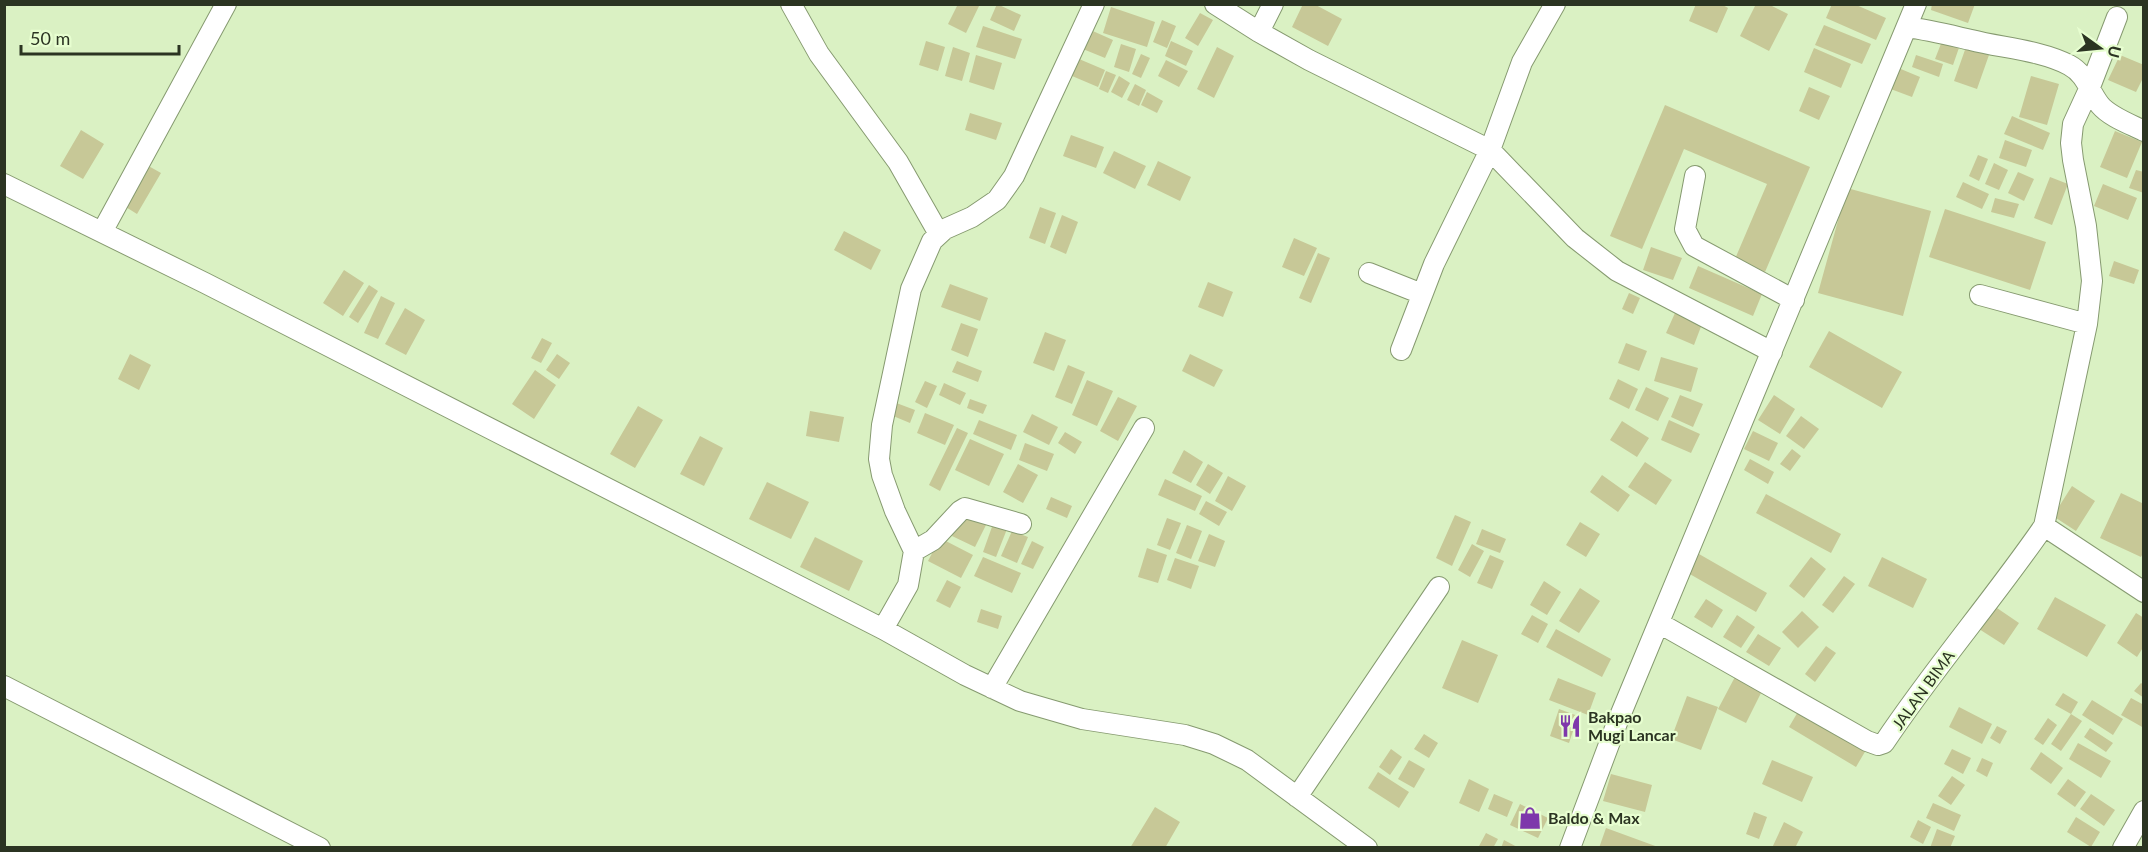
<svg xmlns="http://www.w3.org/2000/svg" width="2148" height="852" font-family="Lato,sans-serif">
<rect width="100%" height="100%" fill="#daf1c3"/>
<!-- building -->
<path fill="#c7c897" d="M958 4H980L966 33 948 24Z
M997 4 1021 15 1014 31 990 20Z
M1303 4H1314L1342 19 1328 46 1292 27Z
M1696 4H1721L1728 8 1717 33 1689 21Z
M1756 4H1768L1788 14 1769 51 1740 36Z
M1832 4H1854L1886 18 1876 40 1826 18Z
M1932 4H1975L1968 23 1931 10Z
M1111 7 1155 22 1147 47 1103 33Z
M1200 13 1213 20 1198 46 1185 38Z
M1162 20 1176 26 1167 48 1153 42Z
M1824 25 1871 44 1862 64 1815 45Z
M983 26 1022 39 1015 59 976 47Z
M1086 28 1113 40 1105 58 1078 47Z
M1944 36 1961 42 1953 65 1935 59Z
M926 41 945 47 938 71 919 65Z
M1171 41 1193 51 1186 66 1165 56Z
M1121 44 1136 49 1129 72 1114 67Z
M953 47 970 53 962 81 945 76Z
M1217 47 1234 56 1214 98 1197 89Z
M1966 47 1989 55 1977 89 1954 81Z
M1814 48 1851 64 1841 88 1804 72Z
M1141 54 1150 58 1141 78 1132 74Z
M976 55 1002 63 994 90 969 82Z
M1916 55 1943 64 1939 77 1912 67Z
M2120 55 2144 65V76L2136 92 2108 80Z
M1072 56 1105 70 1098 87 1065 73Z
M1166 60 1188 71 1179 87 1158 76Z
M1896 67 1920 77 1912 97 1888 88Z
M1106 71 1116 75 1108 93 1099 89Z
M1119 76 1130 83 1122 98 1111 92Z
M2031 76 2059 84 2047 125 2019 117Z
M1135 84 1146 90 1139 106 1127 100Z
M1809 87 1830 96 1819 120 1799 111Z
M1147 92 1163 101 1157 113 1141 105Z
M1665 105 1810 167 1765 272 1735 259 1767 184 1684 149 1642 249 1610 236Z
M970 113 1002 123 996 140 965 130Z
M2012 116 2050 133 2043 150 2004 134Z
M81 130 104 144 83 179 60 166Z
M2115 131 2142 142 2127 178 2100 167Z
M1071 135 1104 147 1096 168 1063 156Z
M2005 140 2032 150 2026 167 1999 158Z
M1114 151 1146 166 1135 189 1103 173Z
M1978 155 1988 159 1979 181 1969 176Z
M1158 161 1191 177 1180 201 1147 185Z
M1994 163 2008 170 1999 190 1985 184Z
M145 164 161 173 137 214 121 204Z
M2136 170 2144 172V193L2129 188Z
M2018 172 2034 179 2024 201 2008 193Z
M2050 177 2068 184 2052 225 2034 218Z
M1963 182 1989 194 1982 209 1956 197Z
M2103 184 2137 198 2128 220 2094 206Z
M1847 188 1931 211 1903 316 1818 293Z
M1995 198 2019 204 2014 218 1991 212Z
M1040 207 1056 213 1045 244 1029 238Z
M1945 209 2046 242 2030 290 1929 257Z
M1062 215 1078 222 1066 254 1050 247Z
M844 231 881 250 871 270 834 250Z
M1294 238 1317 248 1304 276 1282 267Z
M1651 247 1682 258 1673 280 1643 270Z
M1318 253 1330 258 1311 303 1299 298Z
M2114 261 2139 270 2134 284 2109 276Z
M1698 266 1762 294 1753 316 1689 288Z
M344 270 364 283 343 316 323 303Z
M1208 282 1233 292 1223 317 1198 307Z
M950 284 988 298 980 321 941 307Z
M369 285 378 291 358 323 349 317Z
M1629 293 1640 298 1633 314 1622 309Z
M381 296 395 303 378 339 364 333Z
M405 308 425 320 406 355 385 344Z
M1675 313 1702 324 1694 345 1666 333Z
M961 323 978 329 968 357 951 350Z
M1829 331 1902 372 1882 408 1809 367Z
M1045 332 1066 340 1054 371 1033 363Z
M542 338 552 343 541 363 531 358Z
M1626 343 1647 351 1639 371 1618 363Z
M130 354 151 365 139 390 118 379Z
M557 354 570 363 559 379 546 370Z
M1190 354 1223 370 1214 387 1182 371Z
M1661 357 1698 368 1691 392 1654 381Z
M957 361 982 371 978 382 952 372Z
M1068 365 1085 372 1072 404 1055 397Z
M535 370 556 385 534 419 512 404Z
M1618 379 1638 389 1629 409 1609 399Z
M1087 380 1113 391 1097 426 1072 415Z
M925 381 937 386 927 408 915 402Z
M944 383 966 393 960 405 939 395Z
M1646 387 1669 398 1658 421 1635 410Z
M1680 395 1703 404 1693 427 1671 417Z
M1774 395 1795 409 1780 434 1758 420Z
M1118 397 1137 406 1118 441 1100 431Z
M970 399 987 405 983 414 967 408Z
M891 401 915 410 910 423 886 413Z
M638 406 663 420 635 468 610 454Z
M810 411 844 417 839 442 806 436Z
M925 413 954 425 945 445 917 433Z
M1032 414 1058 427 1049 445 1023 432Z
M1801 416 1819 429 1804 449 1786 436Z
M979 420 1017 435 1011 450 973 434Z
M1669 420 1700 434 1691 453 1661 440Z
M1622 421 1649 438 1637 457 1610 440Z
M957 428 968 433 940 491 929 485Z
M1753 431 1778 443 1769 461 1744 449Z
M1065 432 1082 442 1075 454 1058 443Z
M700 436 723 448 704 486 680 474Z
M970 439 1004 454 989 486 955 470Z
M1025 443 1054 454 1047 471 1019 460Z
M1792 449 1801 456 1790 471 1780 464Z
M1184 450 1203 462 1191 483 1172 473Z
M1750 459 1774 472 1768 484 1744 470Z
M1645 462 1672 480 1656 505 1628 487Z
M1018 464 1038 475 1023 503 1003 492Z
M1208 464 1223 473 1210 494 1196 485Z
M1602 475 1630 495 1618 512 1590 492Z
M1228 476 1246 486 1232 511 1215 501Z
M1165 479 1202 496 1195 511 1158 495Z
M767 482 809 502 791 539 749 519Z
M2072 486 2095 501 2076 531 2053 516Z
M2121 493 2144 504V551L2141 557 2100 538Z
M1766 494 1841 534 1831 553 1756 513Z
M1051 497 1072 506 1067 518 1046 509Z
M1206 501 1227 512 1219 526 1199 514Z
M965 509 988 521 975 547 952 536Z
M1455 515 1471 522 1452 566 1436 558Z
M1167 518 1181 523 1170 550 1157 545Z
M1580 522 1600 534 1586 557 1566 545Z
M993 524 1007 529 996 557 983 552Z
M1187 525 1202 531 1191 559 1176 553Z
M1482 529 1506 539 1500 553 1476 544Z
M1012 531 1028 537 1017 563 1001 556Z
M1209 534 1225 541 1215 567 1198 561Z
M815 537 863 561 849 591 800 567Z
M940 538 973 555 961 578 928 561Z
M1032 541 1044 547 1033 569 1021 564Z
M1472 544 1484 551 1470 577 1458 570Z
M1147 548 1167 555 1158 583 1138 577Z
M1699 554 1767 593 1756 612 1688 573Z
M1490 555 1504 561 1492 589 1477 583Z
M983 557 1021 573 1012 593 974 576Z
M1811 557 1826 569 1804 598 1789 586Z
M1882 557 1927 579 1913 608 1868 586Z
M1175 558 1199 566 1191 589 1167 580Z
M1844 576 1855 584 1833 613 1822 605Z
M947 580 961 587 950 608 936 601Z
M1544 581 1561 592 1547 615 1530 605Z
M1580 588 1600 601 1579 633 1559 621Z
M2055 597 2106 625 2087 657 2037 629Z
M1706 599 1723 610 1712 628 1694 617Z
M1994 606 2019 623 2004 645 1979 629Z
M981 609 1002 616 998 629 977 622Z
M1802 611 1819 627 1798 648 1782 632Z
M2136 613 2144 618V646L2137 657 2117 643Z
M1532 615 1548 624 1538 643 1521 634Z
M1737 615 1755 627 1741 648 1723 637Z
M1556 629 1611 659 1602 677 1546 647Z
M1758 634 1781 648 1769 666 1746 652Z
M1462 640 1498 655 1478 703 1442 688Z
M1826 646 1836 653 1815 682 1805 674Z
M1736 675 1763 689 1746 723 1718 709Z
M1558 678 1596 693 1588 715 1549 700Z
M2141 683 2144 685V698L2134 691Z
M2063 693 2078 702 2071 714 2055 705Z
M1687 696 1718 707 1701 750 1671 739Z
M2131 698 2144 705V728L2121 715Z
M2092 700 2123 719 2113 735 2082 715Z
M1959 707 1992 724 1982 744 1949 727Z
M1559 709 1578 716 1569 743 1550 736Z
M1799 710 1866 750 1856 767 1789 727Z
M2071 714 2082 721 2061 751 2051 744Z
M2048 718 2057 725 2043 745 2034 739Z
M1997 726 2007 731 2000 744 1990 738Z
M2090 728 2113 743 2106 752 2084 737Z
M1424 734 1438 743 1429 758 1414 749Z
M2078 743 2111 761 2101 778 2069 759Z
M1391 749 1402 757 1390 775 1379 767Z
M1952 749 1971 758 1963 774 1944 764Z
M2041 752 2063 768 2051 784 2030 769Z
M1982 758 1993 763 1987 777 1976 771Z
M1409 760 1425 769 1414 788 1398 779Z
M1772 760 1813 777 1802 802 1762 784Z
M1378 772 1409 792 1399 808 1368 788Z
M1611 774 1652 785 1645 812 1603 801Z
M1952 776 1965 785 1951 805 1938 796Z
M1469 779 1489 789 1479 812 1459 803Z
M2068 779 2086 792 2075 807 2057 794Z
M1494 794 1513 802 1507 817 1488 809Z
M2091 794 2115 810 2104 826 2080 809Z
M1933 803 1961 815 1954 831 1926 818Z
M1520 804 1548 818 1538 838 1510 825Z
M1155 807 1180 822 1165 848H1130Z
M1754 812 1767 817 1759 839 1746 834Z
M2076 817 2100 832 2091 847 2067 832Z
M1918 820 1931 827 1923 844 1910 837Z
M1784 822 1803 832 1795 848H1772Z
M1606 828 1658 847V848H1599Z
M1937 829 1955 836 1950 848H1930Z
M1486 833 1498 839 1493 848H1478Z
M1504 840 1519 848H1501Z"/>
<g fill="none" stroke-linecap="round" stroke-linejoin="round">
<!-- minor casing -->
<g stroke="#869a70" stroke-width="22">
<path id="minor" d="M791 4 819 54 898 162 939 234
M1215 4 1259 32 1309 60 1490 150 1575 238 1617 271 1772 352
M1907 27C1929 30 1949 35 1971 40 2002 48 2040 50 2069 65 2086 74 2089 91 2100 105 2110 117 2130 124 2144 131
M1259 32 1273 4
M1695 176 1685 229 1694 246 1794 300
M4 184 205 283 883 629 965 675 1020 701 1082 719 1185 735 1214 744 1247 760 1367 848
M102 232 226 4
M1369 273 1422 294
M1980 295 2087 324
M1401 350 1434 264 1490 150 1522 62 1555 4
M2044 526 2087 324 2092 281 2086 226 2073 160 2071 143 2073 124 2090 87 2117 17
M914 551 933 540 960 511 965 508 1021 524
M1659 623 1867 741 1878 745 1884 743C1934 668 1993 600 2044 526L2144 592
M883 629 908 585 914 551 895 511 882 475 879 459 882 425 911 289 932 241 945 229 972 217 997 200 1014 176 1094 4
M4 686 320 848
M992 688 1144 428
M1297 797 1439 587
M1570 848 1617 723 1916 4
M2123 848 2144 811"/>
</g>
<!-- minor -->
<use href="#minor" stroke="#fff" stroke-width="20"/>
</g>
<!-- icons -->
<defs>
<g id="restaurant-bare" transform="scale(1.8)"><path d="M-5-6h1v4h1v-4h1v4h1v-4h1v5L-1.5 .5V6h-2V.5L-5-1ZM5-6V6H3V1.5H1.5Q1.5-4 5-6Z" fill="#7e38ab" stroke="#e7fed0" stroke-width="2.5" paint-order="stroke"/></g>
<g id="shop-bare" transform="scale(1.8)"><path d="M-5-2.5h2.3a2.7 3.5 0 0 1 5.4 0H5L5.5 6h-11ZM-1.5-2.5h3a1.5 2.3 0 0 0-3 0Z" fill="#7e38ab" stroke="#e7fed0" stroke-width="2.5" paint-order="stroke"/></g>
</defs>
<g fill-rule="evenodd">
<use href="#restaurant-bare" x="1570" y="726"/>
<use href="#shop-bare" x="1530" y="818"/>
</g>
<g text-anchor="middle" stroke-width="4.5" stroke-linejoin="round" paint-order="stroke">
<!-- street labels -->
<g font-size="16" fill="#2b3422" stroke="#e7fed0">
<text transform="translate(1923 690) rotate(-54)" y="6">JALAN BIMA</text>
</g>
<!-- poi labels -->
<g font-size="16" font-weight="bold" fill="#2b3422" stroke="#e7fed0" text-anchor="start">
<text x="1588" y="723">Bakpao<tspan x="1588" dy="18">Mugi Lancar</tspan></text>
<text x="1548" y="824">Baldo &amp; Max</text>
</g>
</g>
<!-- border -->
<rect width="2148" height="852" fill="none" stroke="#2b3422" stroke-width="12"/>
<!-- north arrow -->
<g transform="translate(2100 48) rotate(105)" stroke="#e7fed0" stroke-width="4.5" paint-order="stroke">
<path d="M0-4.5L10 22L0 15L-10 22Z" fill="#2b3422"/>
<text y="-9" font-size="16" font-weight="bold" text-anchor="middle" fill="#2b3422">U</text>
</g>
<!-- scale -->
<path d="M21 45v9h158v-9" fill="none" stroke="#2b3422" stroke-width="3"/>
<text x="30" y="45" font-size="18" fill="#2b3422" stroke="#e7fed0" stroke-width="4.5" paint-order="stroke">50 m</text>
</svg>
